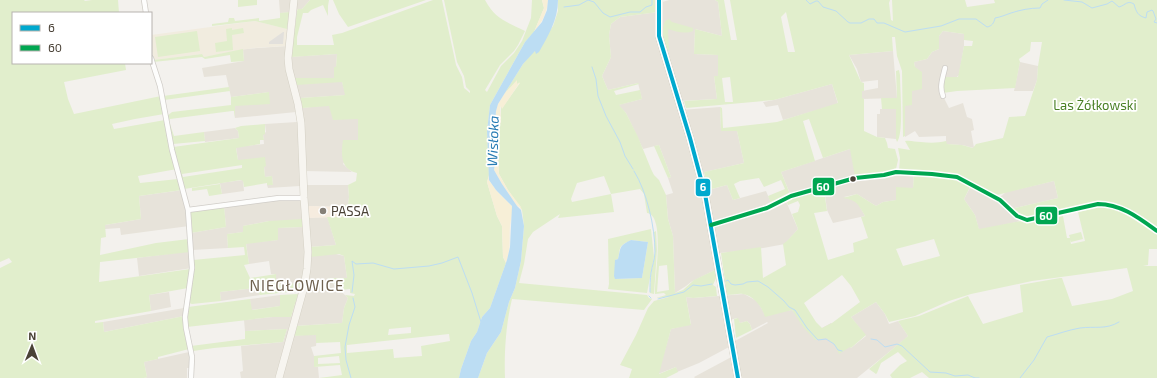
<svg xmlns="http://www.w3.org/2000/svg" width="1157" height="378" font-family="'Exo 2',sans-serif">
<rect width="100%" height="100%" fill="#f3f1ed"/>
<!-- residential -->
<path fill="#e7e3da" d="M279 0H310L302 9H298L296 12 280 13Z
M669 0H715L718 2 722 36 695 29 694 54 718 55V76H714L717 99 679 101 681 110 720 107 721 131H737L744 163 700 173 705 191 727 185 733 200 766 191 772 205 785 199 798 229 785 244 752 250 719 253 721 267 691 282 686 286 675 293 673 236 668 219 666 195 673 193 668 178 671 177 659 145 643 149 626 113 618 105 642 99 638 83 608 90 602 76 611 57 609 35 611 24 620 17 658 12 659 3Z
M943 31 964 34V46L959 75 941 92 949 108 963 103 967 117 972 119 974 130 971 131 974 148 962 145 946 144V136L919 137 915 131 905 137V106L912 91 915 67 914 62 927 59 932 52 939 49V36Z
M288 46V57L337 54 336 67H334V78H294L342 82 346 95 300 98 302 108 329 105 358 119V140L343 164 352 172 304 171V185H348L349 197 348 204 342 207 310 206 305 207 306 218 327 217 328 219 336 245 308 247 344 256 347 278H327L348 298 344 308 342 323 294 326 291 336 317 334 316 346 311 347 314 356V367H318L319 378H241L240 372 243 371 241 346 283 342 287 329 245 331 244 320 272 317H291L300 284 276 285V274H271L269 261 249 264 246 243 278 240 277 228 303 227 269 221 243 226 244 232 227 234 228 248 192 250 191 233 226 227 224 207 267 201 301 199 300 186 268 188 267 185H273L272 176 265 177 264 167 238 160 236 147 264 144 263 134 266 132 265 124 297 122 296 112 235 118 234 106 269 92 231 97 226 75 204 77 202 68 244 61 243 49Z
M893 51 897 98 862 99V91L878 88V80L861 82 857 69 849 55Z
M1020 62 1038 66 1037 80 1033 91H1014Z
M832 84 838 104 783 120 778 105 766 107 763 102 774 100Z
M880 109H896V139L877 137V114H880Z
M235 128 238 131 239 138 205 142 204 132Z
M850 149 873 178 914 174 913 188 896 200 883 202 876 206 857 194 844 197 852 199 858 203 865 216 833 223 827 210 824 187 791 196 781 172Z
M243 180 244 191 222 194 220 183Z
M1054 181 1058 198 1010 209 1023 218 1021 221 979 230 975 215 964 199 972 184 999 200 1000 197 1006 192Z
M183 190 189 226 121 235 120 228 105 229V225L141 219 139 196Z
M191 251 192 268 139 276 137 258Z
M255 288 260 295 221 301 220 292Z
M169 292 171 307 151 311 149 295Z
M744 294 757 301 763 311H784L792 310 816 339 822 328 831 323 848 343 851 348 866 336 851 317 876 302 885 314 889 324 898 321 908 336 905 339 857 378H695L694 377 737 354 735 341 768 323 767 322 752 330 750 324 747 321 740 323 737 318 726 321 729 347 699 363 677 372 676 367 658 374 671 329 691 324 686 297 693 298Z
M280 295 281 306 251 310 250 299Z
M184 308V316L104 332 103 322Z
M189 352 190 368H187V378H144L147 377 144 362Z"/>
<!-- commercial -->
<path fill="#f6ecdf" d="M310 206 342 207 349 209 362 208V213L341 217 306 218 305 207Z"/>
<!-- education -->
<path fill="#f1ecdf" d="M255 21 288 29 286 46 253 48 204 57 202 54 153 60 151 35Z"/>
<!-- green -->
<path fill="#e1eecc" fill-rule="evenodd" d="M0 0H84L85 1 92 0H118L119 13H13V63H125L126 70 64 82 68 99 74 114 161 96 164 114 135 119 112 124 114 129 165 120 177 169 138 176 140 183 178 179 182 190 139 196 141 219 105 225 106 237 101 238 100 255 156 243 189 239 190 252 100 262 99 282 190 269 188 288 149 295 151 311 95 321V323L103 322 104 332 184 316 189 349 158 357V359L144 362 147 377 144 378H0V268L12 262 9 258 0 262Z
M238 0H257V5L238 7Z
M310 0H329L328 6V16L323 5 311 10 308 13H303L297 37V45H334L332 35 342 33 433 0H442L456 65 462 77 464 88 470 93V91L466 87 464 76 457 62 444 0H485C495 19 507 22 525 31L518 45 514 51 500 65 485 90 487 92 501 66 514 53 522 41 531 18 532 0H542L544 8 534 32 525 42 490 105 487 131 489 175 487 182 497 216 502 226 503 257 506 263 490 308 482 317 477 332 471 341 461 369 459 378H319L342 375 340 365 314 367V356L341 353 340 342 316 343V335L292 336 295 326 342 323 344 308 348 298 345 295 354 296 355 294 350 293V289L341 290 328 278H347L344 256 339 254 310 257 309 247 336 245 327 217H341L362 213V208L349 209 342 207 348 204 349 197 348 185 356 181 357 173C340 170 341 153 343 140H358V119L333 120 329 106 302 108 300 98 345 95 342 82 296 85 294 78H334V67H336L337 54 291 57 297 11 298 9H302ZM411 327V333L388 335 389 329ZM449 334 450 341 421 346 422 356 394 358 393 349 347 353V345ZM339 356 340 363 318 364V358Z
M333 0H426L348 27 339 14Z
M558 0H657L658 12 620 17 611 24 609 35 611 57 602 76 608 90 638 83 639 84 614 91 616 95 640 90 642 99 619 105 626 113 638 137 651 169 654 175 659 180 666 195 668 219 673 236 675 293 683 290 694 280 715 270 716 278 713 285 716 287 717 296 693 298 686 297 691 325 671 329 659 374 676 367 678 372 684 369 666 378H629L632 369 620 365 636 335 648 308 654 301 669 297 656 298 666 295 664 293 655 294C654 280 666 215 647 213L644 194 640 189 611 194 614 212 558 218 560 214 533 232 528 239 524 264 519 283 647 295 649 298 652 299 644 310 512 299C506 323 504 353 505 378H478L487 353 501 332 509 302 515 288 521 261 524 226 522 210 508 190 499 174 497 136 501 121V105L502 108 520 83 517 84 516 83 504 94 523 64 531 54 536 50 553 26 558 11ZM604 176 611 194 572 202 571 199 577 183ZM667 265 669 290 657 292 659 266Z
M715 0H724L731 40H737L730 0H890L889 3 891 20 893 21 892 0H965L967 7 995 3 994 0H1157V249H1149L1148 265 1143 266H1157V378H929L922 372 910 378H892L890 375 900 365 907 361 898 352 881 363 877 373 876 374 869 369 908 336 898 321 919 316 968 296 983 324 1023 312 1020 285 1060 278H1062L1072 306 1112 299 1133 291 1127 268 1032 281 971 294 949 301 915 316 889 322 885 314 876 302 851 317 866 335 851 348 850 347 839 354 834 344 826 338 815 340 803 327 792 310 765 317C762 307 754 296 743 294 739 293 732 295 727 295L721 253 761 247 763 278 786 265 783 244 787 241 798 229 792 214 798 212 800 205 798 201 788 205 786 200 809 193 815 196 825 197 827 211 814 213 828 260 854 252 853 243 868 238 861 217 865 216C858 204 857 200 843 198L857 194 876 206 883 202 896 200V187L913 188 914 174 951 177 971 185 964 199 975 215 979 229 1021 221 1022 220 1034 219 1052 215 1054 218 1063 216 1067 238H1070L1069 235 1081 232 1083 239 1071 242 1070 240 1071 244 1085 241 1078 212 1095 208 1102 202 1089 204 1027 218 1021 217 1011 209 1058 198 1054 181 997 195C984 189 973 181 961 177 941 171 919 172 899 171L900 158 898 148 910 150 905 141C911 140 915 142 921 142 930 143 938 143 946 141L947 144 962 145 973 148 976 144 1003 138 1009 117 1025 116 1037 80 1038 66 1042 42H1031L1030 51 1019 59 1020 62 1015 88 957 91 943 93 942 91 944 77H958L964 46H972L973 41 964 40V34L943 31 939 36V49L932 52 927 59 914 62 915 67 922 72V89L912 91V105L905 106V136L903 137 902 71 897 56 895 37H892L893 51 849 55 861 82 864 83V91H862V98L864 99V131L877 137 885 138 887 143 888 148 895 149 898 160 896 169C885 177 868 176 855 177L850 149 823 158 809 119 803 121 815 161 781 172 790 194 771 204 768 196 785 189 781 180 764 187 759 178 740 181 734 184 740 198 733 200 727 185 708 190 704 172 744 163 737 131H721L720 107 722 108 723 128 777 122 838 103 832 84 774 100 686 108 684 101 717 99 714 76H718V55L694 54 695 29 722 36 718 2ZM786 12 795 52H788L781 17ZM730 77 733 102H725L722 78ZM934 239 940 256 903 266 896 249ZM842 275 851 286 860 302 832 323 822 328 816 322 804 303Z
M290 12 287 29 255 21 212 26V24L228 22 229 18H234L235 21 259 18V21L280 18V13Z
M669 19 672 22 693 28V31C686 34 676 32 668 29L669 51C663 45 661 30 665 21Z
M232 28V30L243 28 244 33 232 35 233 50 216 52 215 43 227 41 226 29Z
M197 31 200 51 158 57 155 37Z
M243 49 244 61 231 62 230 55 205 59 202 57 153 62V60L202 54 204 57Z
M899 70 900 75C900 89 904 133 897 142L896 139V109H882L881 98H897L896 71Z
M229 87 230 91 164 100 163 96Z
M269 92 270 104 235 106V118L234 111H232L170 119 169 121 174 136 204 132 205 141 173 144 167 116 172 112 231 105V97Z
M265 124V134L263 135 264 140H260V144L236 148 238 160 265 157 266 166 264 167 265 177 272 176 273 185H267V183L244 187 243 181 241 180 184 189 173 147 239 138 238 131 235 128 241 126ZM242 165V168L183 177 182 174Z
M659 145 671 177 668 178 654 146Z
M220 184 222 194 209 196 207 189 192 191V188Z
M224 206 226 227 191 233 189 212 192 211Z
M302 219 303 227 278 228V240L246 244 249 264 244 265 250 278 276 274V285L300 283 298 291 260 295 255 288 220 292 221 301 192 304 189 303 193 260 245 255 244 247 228 248 227 234 243 232V226L269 221Z
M651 229 654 257 647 293 608 289 609 284 608 239ZM631 240 648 242 642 278 615 279V260L618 259C621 247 617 247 631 240Z
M656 231 657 250 654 294 650 293 651 275 655 254 654 232Z
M298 294 291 317H272L187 327V309L188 307 250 299 252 310 280 306V295Z
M738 318 740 323 747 321 750 324 752 330 736 338 734 319Z
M287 329 283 342 214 348 193 351 191 346 245 339V331Z"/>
<!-- sand -->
<path fill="#f7efd7" d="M542 0H548C547 13 542 22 534 32L544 8Z
M517 80V84L520 82 502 109 501 106 500 108 501 121 497 136 499 174 508 190 521 207 522 212 520 207 517 206 502 184 494 170 496 156 494 133 496 111 498 104 504 94Z
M489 177V180L496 190 512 206C513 212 511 219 510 225 509 238 511 250 506 263L503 257 502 226 497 216 487 182Z"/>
<!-- parking -->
<path fill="#e2e0dc" d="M283 32H284L283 44H269V42Z"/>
<!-- water -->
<path fill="#bcddf3" d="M548 0H558C558 20 548 36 539 52L536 54 535 51 523 64 498 104 496 111 495 122V152L496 156 494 170 502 184 517 206 521 210 524 226 521 261 515 288 509 302 501 332 487 353 478 378H459L461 369 471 341 477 332 482 317 490 308 507 260 510 247 512 206 496 190 489 180 487 131 490 105 525 42 542 22 547 10Z
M631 240 648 242 642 278 615 279 614 276 615 260 618 259C621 247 619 246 631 240Z"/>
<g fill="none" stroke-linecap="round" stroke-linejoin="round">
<!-- stream -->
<path stroke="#bcddf3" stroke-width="1" d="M806 0 810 4 816 1H818L823 7 836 11 848 22 850 23H861L869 19H874L877 23H884L905 32 941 26 959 19H976L987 27C992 26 994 23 995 18 1001 17 1005 15 1011 13 1020 10 1030 8 1040 8L1042 4 1048 0
M1064 0 1082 2 1092 8 1107 4 1112 1 1119 7C1126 5 1127 0 1134 4 1136 12 1138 16 1146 18L1147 12 1152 10 1153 11 1156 19 1154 22 1157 23
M564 7 579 5 588 0 594 2 603 13 610 17 630 12H640L646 7 652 5V0
M592 67 596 79 598 96 606 116 620 142 625 156 633 169
M634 171C647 192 655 227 655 252 655 259 652 266 651 273 650 279 650 286 650 292
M726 281 728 280 731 284 735 285 743 284 747 282 758 281 768 287 784 301 789 307 795 310 807 328 818 340 826 339 834 344 838 350 842 351
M352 292 354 275 352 261 356 264 373 263 394 269 429 266 442 263 458 257 472 293 481 322
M649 296 651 298
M658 299 684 292 693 285 701 286 712 284
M871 339 877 340 885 347 897 344 902 346 930 372 946 373 955 376 968 375 975 378
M351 378 346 360 345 347 349 325 355 307 353 298
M975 378H979
M1020 378 1034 360 1047 337C1058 334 1068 330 1080 328 1095 326 1106 330 1119 322"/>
<!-- street casing -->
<g stroke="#d0cdc8" stroke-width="6">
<path id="street" d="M144 0 146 13
M151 58 160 86 172 150 188 210 192 268 185 317 186 328 192 357 191 378
M943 96C939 87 943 77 945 68
M188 210 279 198H304
M711 225 767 208 791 196 855 178 884 175 896 172 932 174 957 177 1000 200 1017 216 1027 220 1098 204C1121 204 1139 218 1157 231"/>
</g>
<!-- secondary casing -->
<g stroke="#d4d0c4" stroke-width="8">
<path id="secondary" d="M659 0V36L690 138 705 194 738 378
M279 378 304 287 307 269 308 252 304 198 301 123 298 104 289 69 288 58 294 0"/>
</g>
<!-- street -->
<use href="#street" stroke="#fdfdfc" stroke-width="4.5"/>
<!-- secondary -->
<use href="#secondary" stroke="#f7f5f0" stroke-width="7"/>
<!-- bus-1 casing -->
<g stroke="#fff" stroke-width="7">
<path id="bus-1" d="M659 0V36L690 138 705 194 738 378"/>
</g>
<!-- bus-2 casing -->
<g stroke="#fff" stroke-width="7">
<path id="bus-2" d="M711 225 767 208 791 196 855 178 884 175 896 172 932 174 957 177 1000 200 1017 216 1027 220 1098 204C1121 204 1139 218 1157 231"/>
</g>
<!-- bus-1 -->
<use href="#bus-1" stroke="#00a9ce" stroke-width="4"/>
<!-- bus-2 -->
<use href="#bus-2" stroke="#00a651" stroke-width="4"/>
</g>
<!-- markers -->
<circle fill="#4a4237" stroke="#fff" stroke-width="1.5" cx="853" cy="179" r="3.5"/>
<circle fill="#857f77" stroke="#fff" stroke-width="1.5" cx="323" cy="211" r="4"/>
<g text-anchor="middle" stroke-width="3.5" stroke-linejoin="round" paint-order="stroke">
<!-- park labels -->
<g font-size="13" fill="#4a8026" stroke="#fff">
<text x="1095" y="110">Las Żółkowski</text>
</g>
<!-- poi labels -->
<g font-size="13" fill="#4a4237" stroke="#fff" text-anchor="start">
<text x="331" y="216">PASSA</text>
</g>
<!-- water labels -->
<g font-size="14" font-style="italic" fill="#287cb4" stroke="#fff">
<text transform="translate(493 141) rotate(-88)" y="5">Wisłoka</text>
</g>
<!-- quarter labels -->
<g font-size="15" letter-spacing="1" fill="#6e604e" stroke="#fff">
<text x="297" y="291">NIEGŁOWICE</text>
</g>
</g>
<g stroke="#fff" stroke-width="1.5">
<rect x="812" y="177" width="23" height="19" rx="4" fill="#00a651"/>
<rect x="695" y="178" width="16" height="19" rx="4" fill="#00a9ce"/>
<rect x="1035" y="206" width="23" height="19" rx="4" fill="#00a651"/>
</g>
<g font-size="11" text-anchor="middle" font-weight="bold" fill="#fff">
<text x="823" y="191">60</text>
<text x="703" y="191">6</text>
<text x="1046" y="220">60</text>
</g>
<!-- legend -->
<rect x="12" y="12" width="140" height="52" fill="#ffffff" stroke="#b7b3af"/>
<rect x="20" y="25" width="20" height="6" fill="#00a9ce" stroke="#b7b3af"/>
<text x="48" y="32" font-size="12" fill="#4a4237">6</text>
<rect x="20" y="45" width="20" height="6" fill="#00a651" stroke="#b7b3af"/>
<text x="48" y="52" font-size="12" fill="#4a4237">60</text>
<!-- north arrow -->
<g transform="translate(32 346) rotate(1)" stroke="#ffffff" stroke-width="3" paint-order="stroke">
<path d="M0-3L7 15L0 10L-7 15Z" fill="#4a4237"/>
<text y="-6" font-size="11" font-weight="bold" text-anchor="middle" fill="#4a4237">N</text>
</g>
</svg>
